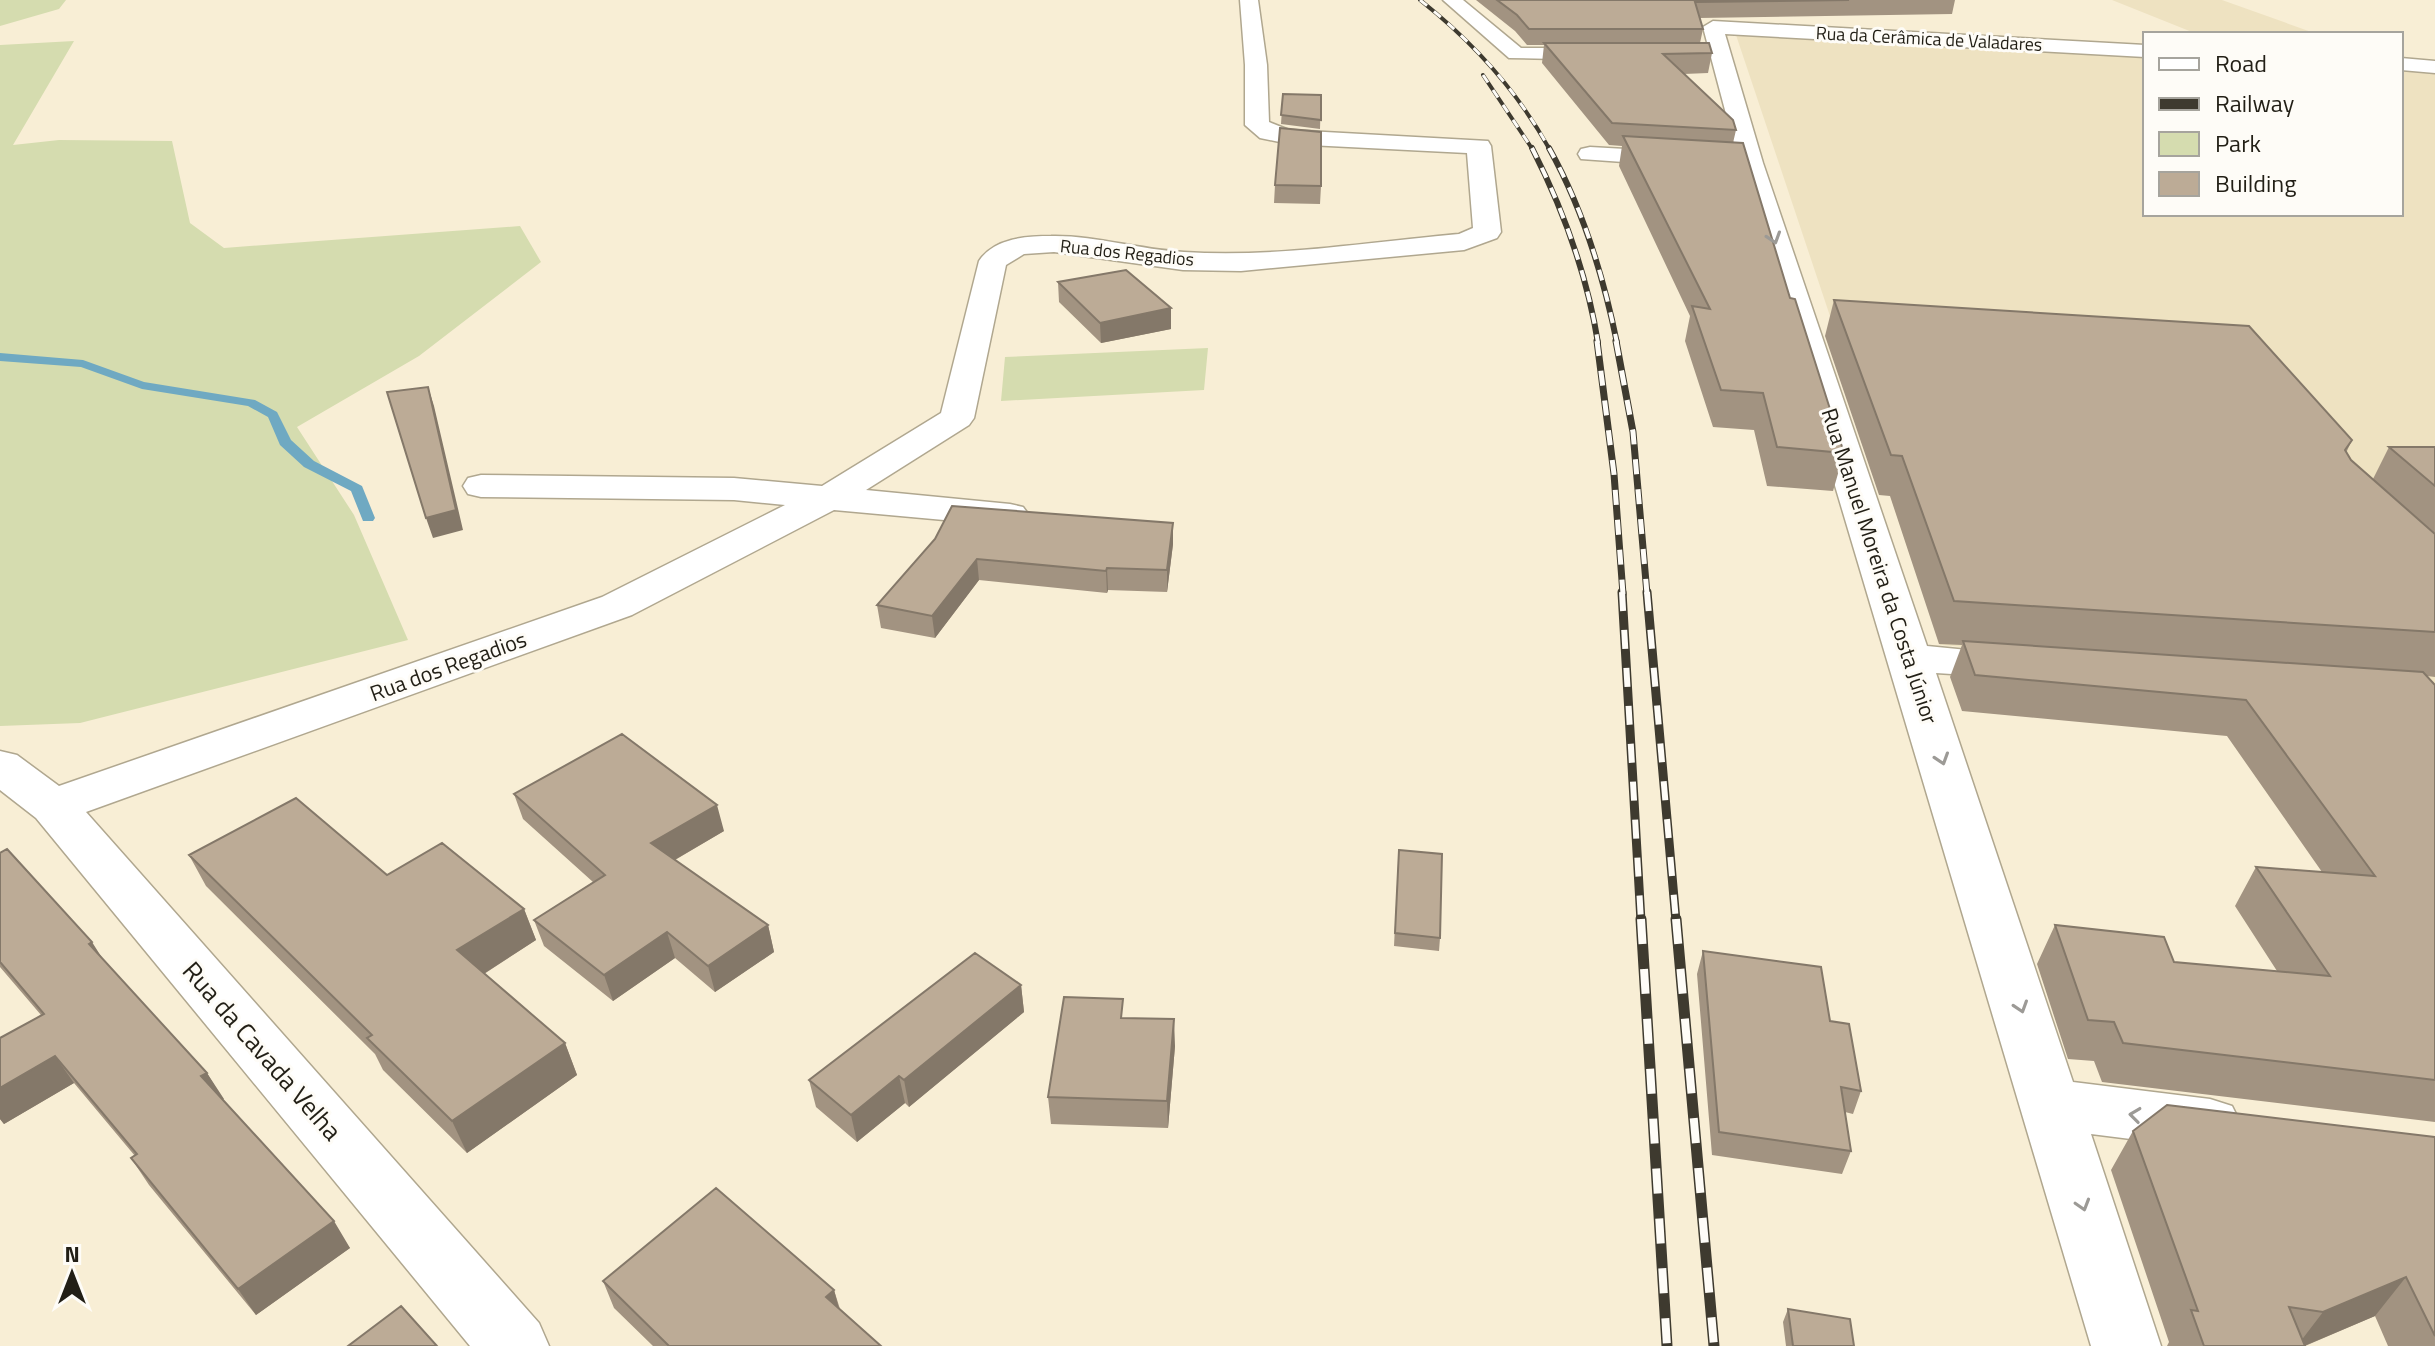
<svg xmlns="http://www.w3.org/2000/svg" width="2435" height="1346" font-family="'Titillium Web',sans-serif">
<rect width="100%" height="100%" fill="#f8eed5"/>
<!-- built -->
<path fill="#eee2c1" d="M2112 0H2222L2317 34H2197Z
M1735 32 2145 54V214H2401V64L2435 71V684L1940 645Z"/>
<!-- green -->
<path fill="#d5dcaf" d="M0 0H66L59 9 0 26Z
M74 41 13 145 59 140 172 141 190 223 224 248 520 226 541 262 419 356 297 427 354 515 408 640 80 723 0 726V45Z
M1208 348 1204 390 1001 401 1005 357Z"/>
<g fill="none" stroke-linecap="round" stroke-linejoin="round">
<!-- stream -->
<path fill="#6fa9c2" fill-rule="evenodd" d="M0 353 83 360 144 382 255 400 277 412 291 440 314 461 362 486 375 518 373 521H363L351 491 304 467 280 445 268 417 248 406 142 389 81 367 0 361Z"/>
<!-- street casing -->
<g stroke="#b0a78f" stroke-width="3">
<path id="street" d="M1240 0H1258L1267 65 1269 122 1289 130 1488 141 1491 146 1501 232 1497 238 1464 250 1241 271 1183 270 1054 252 1024 254 1006 265 974 418 969 425 866 490 1010 504 1023 507 1029 515 1023 523 1010 526 834 510 632 615 86 812 539 1323 549 1346H470L36 818 0 790V751L17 755 59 786 602 597 785 505 734 500 481 497 468 494 463 486 468 478 481 475 734 478 822 486 941 413 979 261C994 238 1026 236 1051 236 1095 235 1140 250 1184 252 1275 258 1368 242 1459 234L1473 228 1467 153 1289 144 1260 138 1245 125V65Z
M1443 0H1463L1521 48H1600L1610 54 1600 60 1509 58Z
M1713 21 2145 45V57L1725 34 1763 163 1927 646 2029 656 2036 665 2029 674 2014 678 1936 673 2073 1082 2210 1099 2232 1106 2241 1124 2232 1142 2210 1149 2091 1134 2161 1346H2091L1739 163 1703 27Z
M2401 58 2435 61V73L2401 70Z
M1590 147 1680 152 1689 154 1692 159 1689 164 1680 166 1581 159 1578 154 1581 149Z"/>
</g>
<!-- street -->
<use href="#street" fill="#fff" fill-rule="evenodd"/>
<!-- rail-far4 casing -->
<g stroke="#3e3a2f" stroke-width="4">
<path id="rail-far4" d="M1420 0C1473 42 1517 90 1550 150
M1483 75 1533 150"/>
</g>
<!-- rail-far3 casing -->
<g stroke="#3e3a2f" stroke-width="6">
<path id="rail-far3" d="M1532 148C1563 209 1587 274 1598 343
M1549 148C1583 209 1603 274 1617 343"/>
</g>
<!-- rail-far2 casing -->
<g stroke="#3e3a2f" stroke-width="7">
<path id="rail-far2" d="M1597 341 1614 474 1623 594
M1616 341 1633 432 1647 594"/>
</g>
<!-- rail-far1 casing -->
<g stroke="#3e3a2f" stroke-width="9">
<path id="rail-far1" d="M1622 592 1641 921
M1647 592 1676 921"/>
</g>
<!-- rail casing -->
<g stroke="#3e3a2f" stroke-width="11">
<path id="rail" d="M1641 919 1667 1346
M1676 919 1714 1346"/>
</g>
<!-- rail-far4 -->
<use href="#rail-far4" stroke="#fefcf7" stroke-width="3" stroke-dasharray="9" stroke-linecap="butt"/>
<!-- rail-far3 -->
<use href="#rail-far3" stroke="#fefcf7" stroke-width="4" stroke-dasharray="11" stroke-linecap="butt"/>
<!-- rail-far2 -->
<use href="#rail-far2" stroke="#fefcf7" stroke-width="5" stroke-dasharray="15" stroke-linecap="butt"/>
<!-- rail-far1 -->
<use href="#rail-far1" stroke="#fefcf7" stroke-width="6" stroke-dasharray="19" stroke-linecap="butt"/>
<!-- rail -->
<use href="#rail" stroke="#fefcf7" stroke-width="8" stroke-dasharray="25" stroke-linecap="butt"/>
</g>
<!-- wall -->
<path fill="#a29381" d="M1476 0H1955L1952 14 1699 18 1703 29 1700 43 1712 53 1708 73 1684 74 1736 130 1733 143 1844 453 1833 491 1767 486 1754 430 1713 427 1685 341 1690 316 1619 166 1622 146 1609 145 1542 63 1544 45H1527L1515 31Z
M1283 94 1321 95 1320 129 1281 124Z
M1275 185 1321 186 1320 204 1274 203Z
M1058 282 1171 329 1101 343 1059 302Z
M1834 300 2352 440 2346 453 2351 460 2373 479 2389 447H2435V677L2427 676 2435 685V1122L2102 1082 2094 1061 2068 1059 2037 964 2055 925 2174 962 2277 971 2235 906 2256 867 2322 872 2227 736 1962 711 1950 677 1962 645 1939 644 1890 496 1879 495 1825 336Z
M1173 523V544L1167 592 1108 590 1107 593 979 580 935 638 881 628 877 605 935 539Z
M514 794 724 831 675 860 768 925 774 952 715 992 675 958 613 1001 544 946 534 920 593 882 523 819Z
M0 853 103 960 207 1073 223 1100 350 1248 256 1315 149 1185 131 1158 135 1156 74 1083 4 1124 0 1119V1038L41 1015 0 967Z
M189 855 387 875 524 909 536 940 484 974 565 1043 577 1075 467 1153 383 1070 375 1054 206 886Z
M1398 864 1440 938 1439 951 1394 946Z
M1703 951 1830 1021 1861 1091 1853 1114 1845 1112 1851 1151 1842 1174 1712 1155 1697 974Z
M1021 985 1024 1012 909 1107 905 1103 857 1142 816 1107 809 1080Z
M1124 1018 1175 1046 1168 1128 1051 1124 1048 1097Z
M2133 1131 2435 1137V1346H2388L2375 1316 2305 1346H2167L2169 1342 2111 1170Z
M603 1281 834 1290 840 1309 881 1346H653L614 1308Z
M1788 1309 1854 1346H1786L1783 1322Z"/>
<!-- shaded-wall -->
<path fill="#847869" d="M1171 308V329L1101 343 1100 323Z
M428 387 434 406 463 530 433 538 426 518Z
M1173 523V544L1167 592V570Z
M977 559 979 580 935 638 932 616Z
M1107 568 1108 590 1107 593 1106 571Z
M717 805 724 831 659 869 651 843Z
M524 909 536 940 471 982 457 950Z
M768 925 774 952 715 992 708 966Z
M667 932 675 958 613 1001 604 975Z
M92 942 109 969 89 944Z
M1021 985 1024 1012 909 1107 904 1080Z
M1174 1019 1175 1046 1168 1128 1167 1101Z
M565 1043 577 1075 467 1153 452 1121Z
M55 1056 74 1083 4 1124 0 1119V1088Z
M207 1073 224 1099 218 1103 201 1076Z
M899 1076 905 1103 857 1142 851 1115Z
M334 1221 350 1248 256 1315 238 1289Z
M2406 1277 2375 1316 2304 1346H2297L2323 1312Z
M834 1290 841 1316 826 1297Z"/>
<!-- building -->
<path fill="#bcab96" stroke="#847869" stroke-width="2" d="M1497 0H1849L1695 2 1703 29H1529L1517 15Z
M1544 43H1709L1712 53 1663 54 1733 120 1736 130 1612 123Z
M1283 94 1321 95V120L1281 115Z
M1280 128 1321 132V186L1275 185Z
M1623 136 1743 143 1790 298 1795 299 1844 453 1777 447 1763 393 1721 390 1692 306 1710 309Z
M1126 270 1171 308 1100 323 1058 282Z
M1834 300 2249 326 2352 440 2345 450 2351 460 2435 534V632L1954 601 1902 456 1891 455Z
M428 387 456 510 426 518 387 392Z
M2389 447H2435V486Z
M952 506 1173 523 1167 570 1107 568 1106 571 977 559 932 616 877 605 935 539Z
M1963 641 2423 672 2435 685V1080L2123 1043 2114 1022 2088 1020 2055 925 2164 937 2174 962 2330 976 2256 867 2375 876 2246 700 1975 675Z
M622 734 717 805 651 843 768 925 708 966 667 932 604 975 534 920 605 875 514 794Z
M296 798 387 875 442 843 524 909 457 950 565 1043 452 1121 367 1038 372 1035 189 855Z
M7 849 92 942 89 944 207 1073 201 1076 334 1221 238 1289 131 1158 137 1154 55 1056 0 1088V1038L44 1014 0 962V853Z
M1399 850 1442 854 1440 938 1395 933Z
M1703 951 1821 967 1830 1021 1849 1024 1861 1091 1841 1087 1851 1151 1719 1132Z
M975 953 1021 985 904 1080 899 1076 851 1115 809 1080Z
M1064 997 1123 999 1121 1018 1174 1019 1167 1101 1048 1097Z
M2167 1105 2435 1137V1336L2406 1277 2323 1312 2289 1307 2305 1346H2204L2191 1310 2198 1311 2133 1131Z
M716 1188 834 1290 826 1297 881 1346H669L603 1281Z
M401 1306 437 1346H348Z
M1788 1309 1850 1319 1854 1346H1793Z"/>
<!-- one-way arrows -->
<defs><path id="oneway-chevron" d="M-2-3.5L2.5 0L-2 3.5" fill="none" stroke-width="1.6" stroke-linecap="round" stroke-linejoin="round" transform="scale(2)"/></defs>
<g stroke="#9c9a96">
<use href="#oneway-chevron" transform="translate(1774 238) rotate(72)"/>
<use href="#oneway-chevron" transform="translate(1942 759) rotate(72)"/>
<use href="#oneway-chevron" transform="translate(2021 1007) rotate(72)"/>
<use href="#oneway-chevron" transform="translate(2135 1115) rotate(-173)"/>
<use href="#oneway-chevron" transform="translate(2083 1205) rotate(73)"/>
</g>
<g text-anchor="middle" stroke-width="6" stroke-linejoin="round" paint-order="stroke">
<!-- far-street labels -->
<g font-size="18" fill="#221f16" stroke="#fefcf7">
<text transform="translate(1929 39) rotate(3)" y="6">Rua da Cerâmica de Valadares</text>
<text transform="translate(1127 253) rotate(6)" y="6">Rua dos Regadios</text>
</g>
<!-- street labels -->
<g font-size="22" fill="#221f16" stroke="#fefcf7">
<text transform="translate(1880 566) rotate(72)" y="8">Rua Manuel Moreira da Costa Júnior</text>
<text transform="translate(448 666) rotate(-20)" y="8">Rua dos Regadios</text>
</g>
<!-- near-street labels -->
<g font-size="26" fill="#221f16" stroke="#fefcf7">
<text transform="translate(262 1051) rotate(49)" y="9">Rua da Cavada Velha</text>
</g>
</g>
<!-- legend -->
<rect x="2143" y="32" width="260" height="184" fill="#fefcf7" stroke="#a6a49d" stroke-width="2"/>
<rect x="2159" y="58" width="40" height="12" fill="#ffffff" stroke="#a6a49d" stroke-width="2"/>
<text x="2215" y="72" font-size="24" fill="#221f16">Road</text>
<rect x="2159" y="98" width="40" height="12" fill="#3e3a2f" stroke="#a6a49d" stroke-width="2"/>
<text x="2215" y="112" font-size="24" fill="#221f16">Railway</text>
<rect x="2159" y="132" width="40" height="24" fill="#d5dcaf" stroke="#a6a49d" stroke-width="2"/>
<text x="2215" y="152" font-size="24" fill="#221f16">Park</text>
<rect x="2159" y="172" width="40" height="24" fill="#bcab96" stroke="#a6a49d" stroke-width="2"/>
<text x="2215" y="192" font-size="24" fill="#221f16">Building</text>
<!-- north arrow -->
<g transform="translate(72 1274)" stroke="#fefcf7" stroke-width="6" paint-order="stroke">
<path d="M0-6L14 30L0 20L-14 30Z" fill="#221f16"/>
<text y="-12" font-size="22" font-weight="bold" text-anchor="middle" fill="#221f16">N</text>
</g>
</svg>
